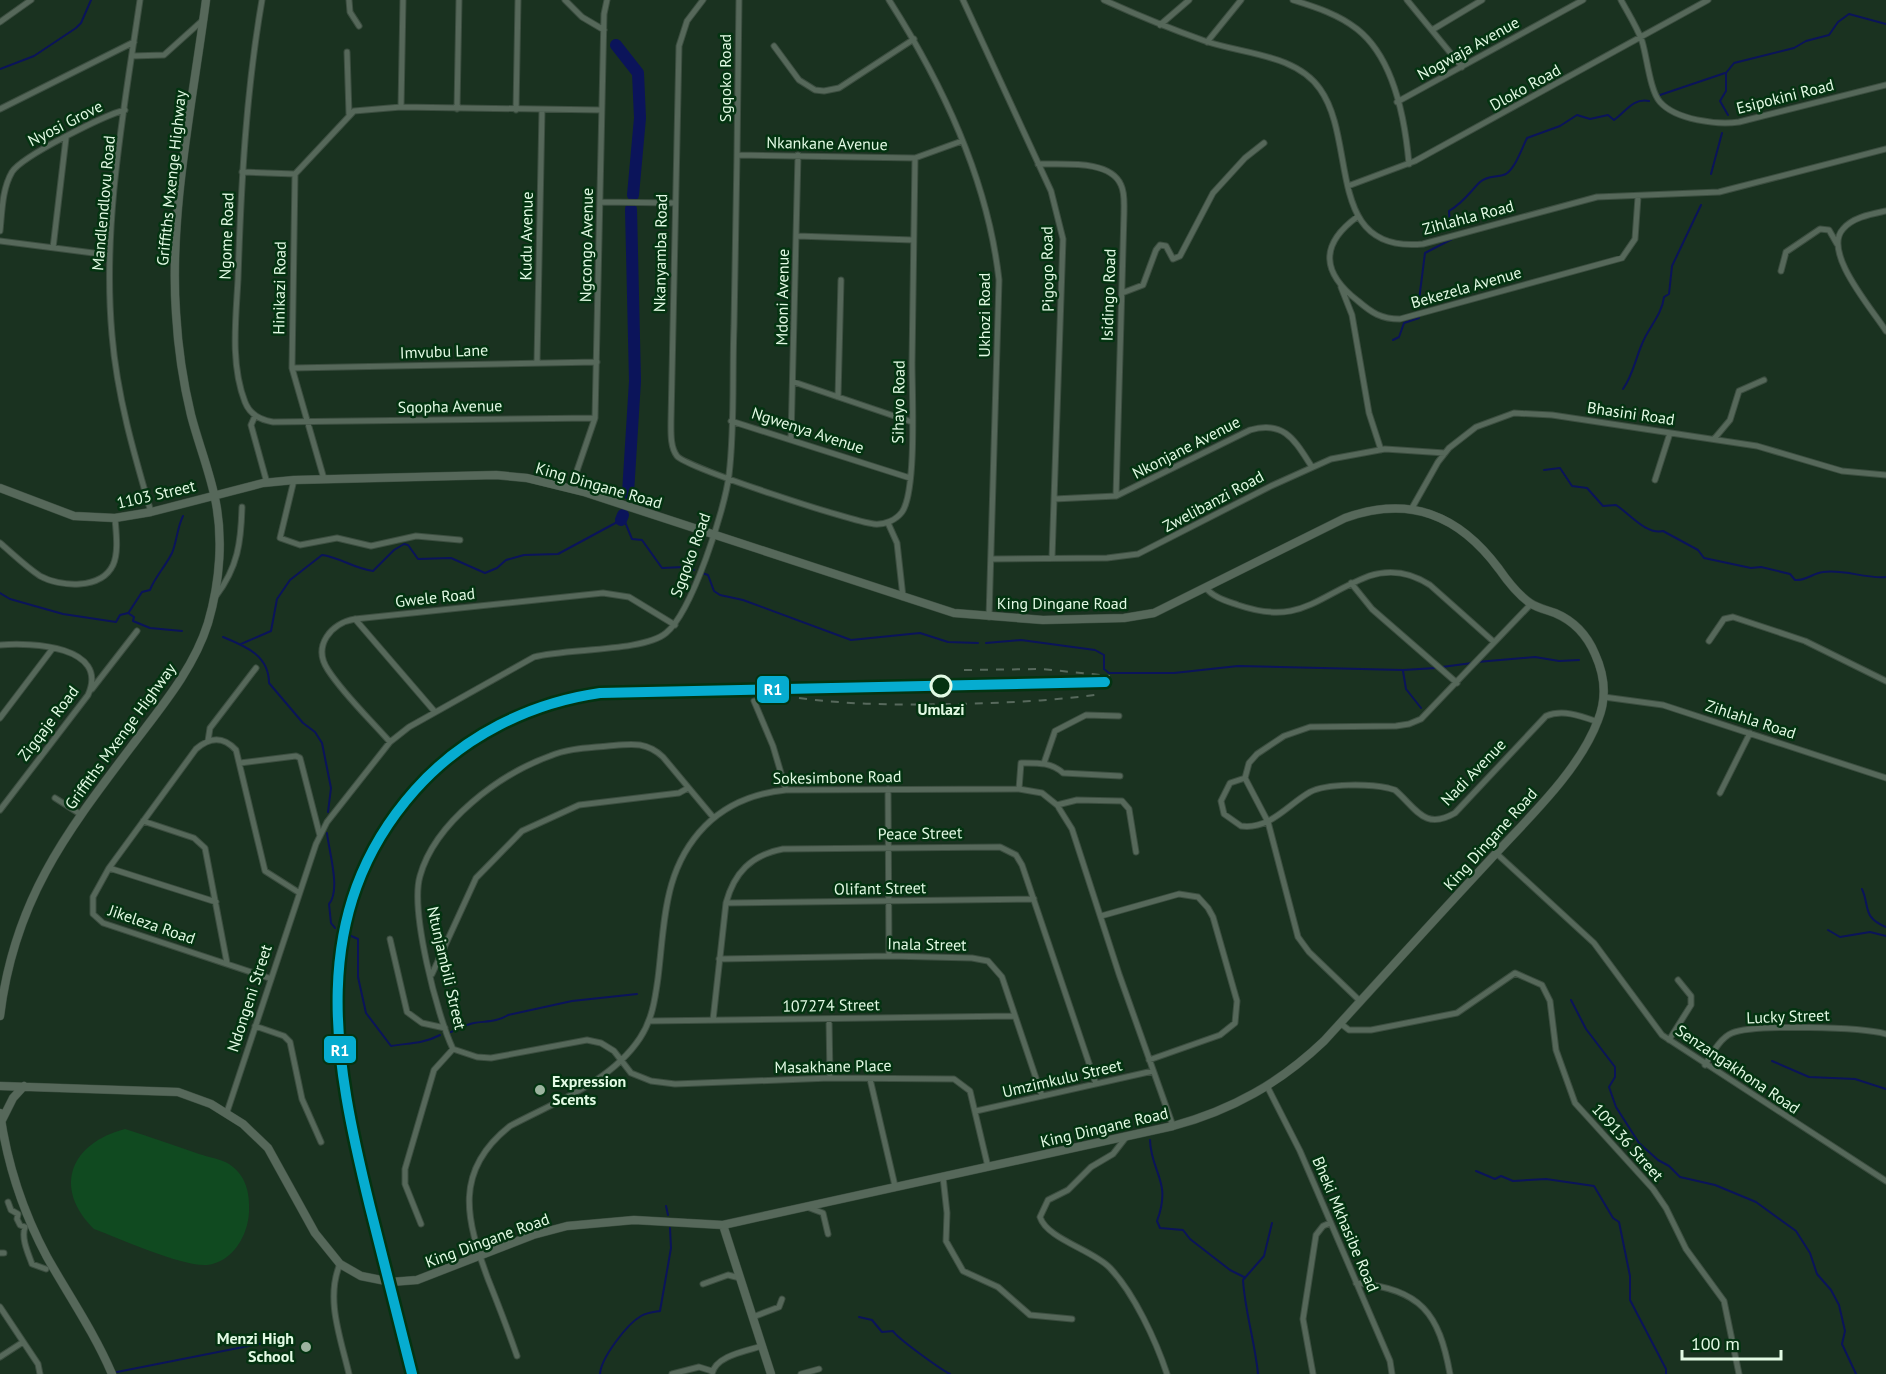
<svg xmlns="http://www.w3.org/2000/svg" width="1886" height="1374" font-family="'PT Sans',sans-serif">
<rect width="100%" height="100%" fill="#1a3220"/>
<!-- green -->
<path fill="#104a20" d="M125 1129C150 1137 174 1145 199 1154 208 1157 221 1159 229 1164 246 1175 250 1193 249 1212 248 1235 233 1262 207 1265 183 1267 121 1239 94 1229 52 1187 71 1143 125 1129Z"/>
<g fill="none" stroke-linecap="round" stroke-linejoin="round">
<!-- stream -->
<path stroke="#0b145a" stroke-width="2" d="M0 69 34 56 76 28 81 23 91 0
M1660 95 1725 73
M1728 115 1720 101 1726 91V73L1734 63 1794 48 1806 41 1829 35 1838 22 1849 14 1886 24
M1711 174 1722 133
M1450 229 1449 211C1463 203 1469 193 1480 182 1488 175 1497 178 1506 174 1516 167 1522 148 1527 138L1560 126 1577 115 1590 119 1608 115 1614 120C1626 112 1632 98 1649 101
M1418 308 1425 253 1452 239
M1393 340 1399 337 1404 323 1419 318
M1623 389C1633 375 1635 360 1642 344 1648 328 1662 315 1664 297L1669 294 1672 266 1701 205
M1544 470 1560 468 1572 486 1587 488 1603 506 1616 505C1630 514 1646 535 1663 531L1698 550 1704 558 1751 568 1761 567 1790 574 1795 580C1806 581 1813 573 1823 572 1845 569 1865 579 1886 577
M702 573 708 575 714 591 720 595 743 600 851 640 920 633 948 642 978 643
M0 593 10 599 63 614 116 622 120 615 128 613 134 617 133 621 150 628 182 631
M129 612 142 592 150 590C155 577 165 567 172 553 177 541 177 528 183 516
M223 637C245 646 269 655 269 683L303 723 315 732 322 743 331 788 328 812
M986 643 1021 640 1095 650 1104 655V669L1109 673H1174L1238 666 1403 670 1436 668
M241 644 271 631 277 599 290 580 322 555C339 557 355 569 373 571L394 550 404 544 408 545 418 559 451 558 485 573 497 568 506 560 524 555 558 554 621 520 625 522 632 539 642 540 662 568 684 567 694 570
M1477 662 1535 657 1559 661 1579 660
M1442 667 1472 663
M1403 671 1406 689 1421 708
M327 833C329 852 341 890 329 904L331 923 335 928
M1862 889C1870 907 1862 917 1886 927
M1828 930 1840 937 1870 932 1886 936
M349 935 358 939V977L366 1013 391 1046C408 1043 423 1044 440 1035
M1571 1000 1586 1029 1615 1067V1077L1609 1087 1616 1107 1639 1143 1658 1160 1669 1166 1680 1177 1715 1185 1756 1202 1796 1231 1810 1253 1817 1274 1831 1290 1839 1305 1845 1331 1842 1344 1856 1374
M451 1032C458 1029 467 1024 474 1023 487 1021 497 1022 508 1015L572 1001 637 994
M1772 1061 1809 1077 1855 1079 1886 1089
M1150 1140C1151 1173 1172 1181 1157 1221L1160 1228 1183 1230 1190 1239 1230 1270 1244 1277
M1476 1171 1495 1179 1501 1176 1513 1181 1546 1179 1594 1186 1613 1218 1619 1222 1630 1276V1300L1666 1369V1374
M666 1206 668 1215
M859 1317 872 1320 882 1332 893 1331C897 1338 940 1369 950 1374
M117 1372 269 1342
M600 1374C601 1358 627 1324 641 1316 646 1313 654 1312 660 1311L671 1248 670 1228
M1258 1374C1255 1342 1245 1312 1243 1280L1264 1256 1272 1223"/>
<!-- river -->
<path stroke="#0b145a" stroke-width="12" d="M616 45 638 73 640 118 633 195
M628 493 635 381 631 209
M621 520 623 515"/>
<!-- street casing -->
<g stroke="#3c4e40" stroke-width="7">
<path id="street" d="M140 0C124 110 102 224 112 335 117 396 134 454 151 512
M262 0C246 92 241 186 238 279 236 318 230 364 245 402 250 415 260 420 273 422L595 418
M349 0 350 12 359 26
M565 0 582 17 604 30
M703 0 687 21 679 46 671 421C671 432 670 447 677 456 687 468 853 522 874 524 885 525 896 520 902 512 917 491 912 392 912 363 913 294 914 226 915 158L962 141
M889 0C942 83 988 181 999 280L989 617
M963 0 1051 191 1063 239 1052 558
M1104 0C1137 15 1171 29 1205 41 1242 54 1296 54 1320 89 1358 142 1324 254 1423 244L1597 197 1719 192 1886 149
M1293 0C1315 7 1338 14 1357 29 1394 58 1405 119 1409 164
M1407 0 1462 67
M1621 0C1628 13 1637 27 1642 41 1647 57 1650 91 1660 102 1676 120 1717 125 1739 122L1886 85
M0 22 31 0
M1160 25 1189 0
M1432 30 1482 0
M1207 42 1241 0
M774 46 799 80 815 90 824 91 839 88 914 39
M347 52 349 114
M132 56 164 55 204 19
M1397 102 1583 0
M401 107 403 0
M0 109 134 42
M457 109 459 0
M516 110 518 0
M738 155 915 158
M1038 164C1062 165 1110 159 1121 185 1125 193 1124 204 1124 213L1116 496
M242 172 295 174
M1348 186 1415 161 1708 0
M600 202 675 203
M1886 211C1872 214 1853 217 1843 229 1822 252 1872 309 1886 331
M1357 217C1319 245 1322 273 1358 301 1372 313 1381 319 1400 319L1622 258 1635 239 1638 197
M0 231C2 212 2 189 12 172 22 156 105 115 125 110
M797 236 913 240
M0 241 109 255
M53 248 66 138
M1781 271 1786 252 1820 229 1829 230 1837 244
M1341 287 1352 315 1369 413 1381 450
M1122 293 1143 285 1156 250 1160 245 1166 246 1173 259 1180 256 1213 193 1245 158 1264 143
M537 362 542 110
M292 368 597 362
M794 382 912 422
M838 397 841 280
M255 416 251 425 267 483
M731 421 910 478
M791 439 798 155
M1714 439 1730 420 1739 391 1764 380
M324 479 292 368 295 174 354 111 401 107 601 110
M294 480 280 538 300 545 337 538 371 546 416 536 460 540
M1655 480 1670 433
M571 488 595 418 604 14 607 0
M1054 499 1116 496 1250 430C1285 420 1295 441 1312 467
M1412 508 1438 462 1449 448 1476 427 1514 413 1552 415 1757 446 1842 471 1886 475
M888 523 897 543 903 597
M0 543C13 554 26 567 40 576 60 587 101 590 113 565 119 552 116 532 115 518
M991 559 1107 558 1138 554 1271 486 1331 459 1385 449 1445 453
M1351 583 1372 609 1457 683
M1206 588C1214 598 1227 601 1238 605 1300 626 1315 597 1369 576 1391 569 1410 572 1430 585L1494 642
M216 596C238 567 241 542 242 507
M355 619 435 712
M1709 641 1724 619 1733 617 1805 641 1886 681
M0 645C31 642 110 646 88 695L0 810
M92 689 137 631
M1604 697 1663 705 1886 778
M754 701 773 746 786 790
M0 718 53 648
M208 741 210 728 256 668
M390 742C370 719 345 696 328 670 312 646 331 623 355 619L603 593 629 597 675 625
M240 763 296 756 300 758 320 836
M1044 763 1055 731 1086 715 1119 716
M1245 778 1230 783 1221 801 1224 814 1241 826C1270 830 1287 805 1310 792 1327 783 1370 784 1388 788L1395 790C1416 808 1424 831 1455 813L1546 716C1563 709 1581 716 1598 722
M888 789 889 956
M1019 789 1021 763C1037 763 1051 762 1063 773L1120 776
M1720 793 1750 733
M55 798 80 814
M1057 805 1077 800 1122 801 1129 809 1136 852
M713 817 663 757C646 741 631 744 608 746 589 748 569 748 550 756 500 774 435 822 420 876 410 910 437 1016 453 1049L477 1057 491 1058 587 1040 601 1043 614 1051 631 1073 651 1081 675 1084 830 1078 954 1079 970 1091 988 1167
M143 821 194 838 205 848 227 963
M1496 853 1594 943 1662 1035 1886 1181
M109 868 216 902
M726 903 1034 899
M1101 916 1179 894 1198 897 1208 908 1213 917 1237 1001 1235 1023 1220 1035 1149 1060
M390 939 407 1012 422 1023 445 1028
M719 959 889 956 972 958 988 961 1002 977 1042 1096
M432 974 476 878 522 831 579 805 679 793 688 788
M269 978 103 923 93 914V897L109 868 196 749C210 737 223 736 236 750L265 871 298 892
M1360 1001 1309 952 1298 937 1268 822 1245 778 1249 763 1257 754 1284 736 1310 727 1396 726 1409 724 1421 719 1531 604
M829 1019 830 1078
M713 1020 726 903C734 873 751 855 783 849L1000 847 1016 855 1022 865 1096 1084
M649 1021 1014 1016
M1340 1023 1349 1030H1371L1457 1013 1515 973 1542 985 1550 1001 1556 1050 1575 1103 1653 1189 1666 1208 1686 1249 1724 1301 1739 1374
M255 1026 284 1036 290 1042 302 1099 321 1142
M1669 1040 1691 1005V996L1678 980
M1705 1065C1712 1054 1720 1038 1732 1033 1753 1024 1863 1027 1886 1034
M870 1079 895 1186
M1268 1088 1300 1151 1390 1361 1392 1374
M976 1111 1153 1071
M227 1112 316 844 327 822 390 742 409 727 534 657C566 648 643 652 666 633 692 612 725 509 729 475 735 426 732 375 734 326 736 217 738 109 739 0
M1127 1136 1113 1154 1091 1167 1068 1190 1048 1200 1040 1217C1047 1239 1093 1250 1110 1268 1134 1293 1156 1341 1167 1374
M943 1177 947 1213 946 1241 963 1271 998 1287 1030 1315 1072 1319
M8 1202 11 1210 18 1214 17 1219 20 1225 25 1227C21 1238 28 1253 32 1264L46 1269
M807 1207 823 1213 828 1234
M421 1224 405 1184V1169L434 1070 453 1049
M0 1253H4
M340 1264C325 1299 341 1339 349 1374
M1356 1283C1421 1289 1439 1313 1450 1374
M703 1284 728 1275 740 1278
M0 1307 38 1364 40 1374
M753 1317 779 1307 782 1299
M517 1356C508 1330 498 1304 488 1279 466 1219 453 1171 510 1126 555 1102 611 1082 640 1038 652 1020 655 1000 658 978 665 921 663 869 705 826 728 803 755 793 786 790L1019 789 1042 793 1057 805 1072 829 1119 974 1173 1126
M0 1357 23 1342
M672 1374 699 1367 712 1371
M712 1374C715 1356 746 1351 762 1346
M801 1374 819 1369
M1313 1374 1303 1319 1316 1235 1323 1226 1330 1223"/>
</g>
<!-- secondary casing -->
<g stroke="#3c4e40" stroke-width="9">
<path id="secondary" d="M0 488 74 516 115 518 151 512 263 483 294 480 496 475 527 478 584 492 954 613 1043 620 1124 618 1154 613 1345 518C1410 495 1459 515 1499 569 1508 582 1517 594 1530 603 1537 608 1547 610 1555 613 1574 621 1587 635 1595 654 1605 676 1607 698 1598 720 1579 772 1524 822 1487 863 1432 922 1378 982 1324 1041 1280 1083 1232 1110 1173 1126L723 1225 634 1220 567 1226 533 1235 417 1280 391 1282 361 1276 340 1264 315 1233 268 1148 243 1124 211 1104 178 1092 0 1086
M0 1016C14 900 66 833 134 743 162 706 194 668 208 623 220 582 224 535 214 494 208 467 198 442 191 415 183 382 178 348 176 313 169 213 193 100 206 0
M0 1113C7 1163 23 1212 47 1257 69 1296 94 1332 112 1374
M2 1120 13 1098 24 1086
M723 1225 771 1374"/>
</g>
<!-- street -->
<use href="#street" stroke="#56685a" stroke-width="5"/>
<!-- secondary -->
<use href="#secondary" stroke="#56685a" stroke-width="8"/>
<!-- rail -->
<path stroke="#57695c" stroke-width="2" stroke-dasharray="8 8" stroke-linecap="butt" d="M964 670 1042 669 1110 676
M666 693 1106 686
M799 698C851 705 901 705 954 704 1004 703 1052 701 1101 694"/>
<!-- rail-1 casing -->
<g stroke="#043311" stroke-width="15">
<path id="rail-1" d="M412 1374C398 1318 384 1262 370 1207 334 1060 305 914 415 790 463 736 530 703 600 693L1105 682"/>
</g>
<!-- rail-1 -->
<use href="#rail-1" stroke="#06acd0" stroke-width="10"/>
</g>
<!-- markers -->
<circle fill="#043311" stroke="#e2fae4" stroke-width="3" cx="941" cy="686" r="10"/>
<g fill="#9cb49f" stroke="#043311" stroke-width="2">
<circle cx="540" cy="1090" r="6"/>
<circle cx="306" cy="1347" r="6"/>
</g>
<g text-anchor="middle" stroke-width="5" stroke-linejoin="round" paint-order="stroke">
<!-- street labels -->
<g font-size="16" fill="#e2fae4" stroke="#043311">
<text transform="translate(1468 48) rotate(-29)" y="6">Nogwaja Avenue</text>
<text transform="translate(725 78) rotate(-90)" y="6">Sgqoko Road</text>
<text transform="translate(1525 87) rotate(-29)" y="6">Dloko Road</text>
<text transform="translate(1785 96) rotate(-14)" y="6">Esipokini Road</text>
<text transform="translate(65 123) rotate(-27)" y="6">Nyosi Grove</text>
<text transform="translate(827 143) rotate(1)" y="6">Nkankane Avenue</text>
<text transform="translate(171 178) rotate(-84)" y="6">Griffiths Mxenge Highway</text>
<text transform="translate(103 203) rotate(-85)" y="6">Mandlendlovu Road</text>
<text transform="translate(1468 217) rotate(-15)" y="6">Zihlahla Road</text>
<text transform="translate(226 236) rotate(-88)" y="6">Ngome Road</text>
<text transform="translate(526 236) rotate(-89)" y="6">Kudu Avenue</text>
<text transform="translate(586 245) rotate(-89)" y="6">Ngcongo Avenue</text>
<text transform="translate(660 253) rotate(-89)" y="6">Nkanyamba Road</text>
<text transform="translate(1047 269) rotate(-91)" y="6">Pigogo Road</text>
<text transform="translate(1466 287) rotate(-16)" y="6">Bekezela Avenue</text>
<text transform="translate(279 288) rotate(-89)" y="6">Hinikazi Road</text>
<text transform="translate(1108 295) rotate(-88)" y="6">Isidingo Road</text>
<text transform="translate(782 297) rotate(-89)" y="6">Mdoni Avenue</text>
<text transform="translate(984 315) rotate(-90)" y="6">Ukhozi Road</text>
<text transform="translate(444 351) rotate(-2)" y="6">Imvubu Lane</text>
<text transform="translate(898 402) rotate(-89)" y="6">Sihayo Road</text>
<text transform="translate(450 406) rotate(-1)" y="6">Sqopha Avenue</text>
<text transform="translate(1631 413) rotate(8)" y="6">Bhasini Road</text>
<text transform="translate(808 430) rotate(18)" y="6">Ngwenya Avenue</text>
<text transform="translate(1186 447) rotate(-27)" y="6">Nkonjane Avenue</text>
<text transform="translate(599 485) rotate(16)" y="6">King Dingane Road</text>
<text transform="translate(156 494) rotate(-13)" y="6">1103 Street</text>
<text transform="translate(1213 501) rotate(-28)" y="6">Zwelibanzi Road</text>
<text transform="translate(690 555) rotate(-70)" y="6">Sgqoko Road</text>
<text transform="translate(435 597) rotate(-6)" y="6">Gwele Road</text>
<text x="1062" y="609">King Dingane Road</text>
<text transform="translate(1751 719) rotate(18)" y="6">Zihlahla Road</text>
<text transform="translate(48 723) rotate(-53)" y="6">Zigqaje Road</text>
<text transform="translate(120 736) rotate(-54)" y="6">Griffiths Mxenge Highway</text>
<text transform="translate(1473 772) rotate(-46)" y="6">Nadi Avenue</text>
<text transform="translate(837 777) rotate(-1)" y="6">Sokesimbone Road</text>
<text transform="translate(920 833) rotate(-1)" y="6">Peace Street</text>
<text transform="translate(1490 839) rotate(-48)" y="6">King Dingane Road</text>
<text transform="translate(880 888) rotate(-1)" y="6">Olifant Street</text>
<text transform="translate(152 924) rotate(19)" y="6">Jikeleza Road</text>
<text transform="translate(927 944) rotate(1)" y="6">Inala Street</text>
<text transform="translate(447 968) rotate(77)" y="6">Ntunjambili Street</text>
<text transform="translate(249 998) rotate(-72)" y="6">Ndongeni Street</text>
<text transform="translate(831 1005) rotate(-1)" y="6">107274 Street</text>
<text transform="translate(1788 1016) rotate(-2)" y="6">Lucky Street</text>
<text transform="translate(833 1066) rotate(-1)" y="6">Masakhane Place</text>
<text transform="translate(1738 1069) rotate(34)" y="6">Senzangakhona Road</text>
<text transform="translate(1062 1078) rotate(-13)" y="6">Umzimkulu Street</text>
<text transform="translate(1104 1127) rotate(-13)" y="6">King Dingane Road</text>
<text transform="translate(1628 1142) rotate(48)" y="6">109136 Street</text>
<text transform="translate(1346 1224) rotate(67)" y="6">Bheki Mkhasibe Road</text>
<text transform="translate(487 1240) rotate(-20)" y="6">King Dingane Road</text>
</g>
<!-- stop labels -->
<g font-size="16" font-weight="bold" fill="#e2fae4" stroke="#043311">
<text x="941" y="715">Umlazi</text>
</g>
<!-- poi labels -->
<g font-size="16" font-weight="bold" fill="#e2fae4" stroke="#043311" text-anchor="start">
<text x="552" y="1087">Expression<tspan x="552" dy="18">Scents</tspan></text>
<text x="294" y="1344" text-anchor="end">Menzi High<tspan x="294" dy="18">School</tspan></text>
</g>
</g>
<g stroke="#043311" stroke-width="2">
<rect x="756" y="675" width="34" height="29" rx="6" fill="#06acd0"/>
<rect x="323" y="1035" width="34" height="29" rx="6" fill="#06acd0"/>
</g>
<g font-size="16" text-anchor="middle" font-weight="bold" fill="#fff">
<text x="773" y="695">R1</text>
<text x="340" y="1056">R1</text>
</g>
<!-- scale -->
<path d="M1682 1350v9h99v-9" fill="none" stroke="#e2fae4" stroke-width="3"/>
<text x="1691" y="1350" font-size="18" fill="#e2fae4" stroke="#043311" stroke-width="4.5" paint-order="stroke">100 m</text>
</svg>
